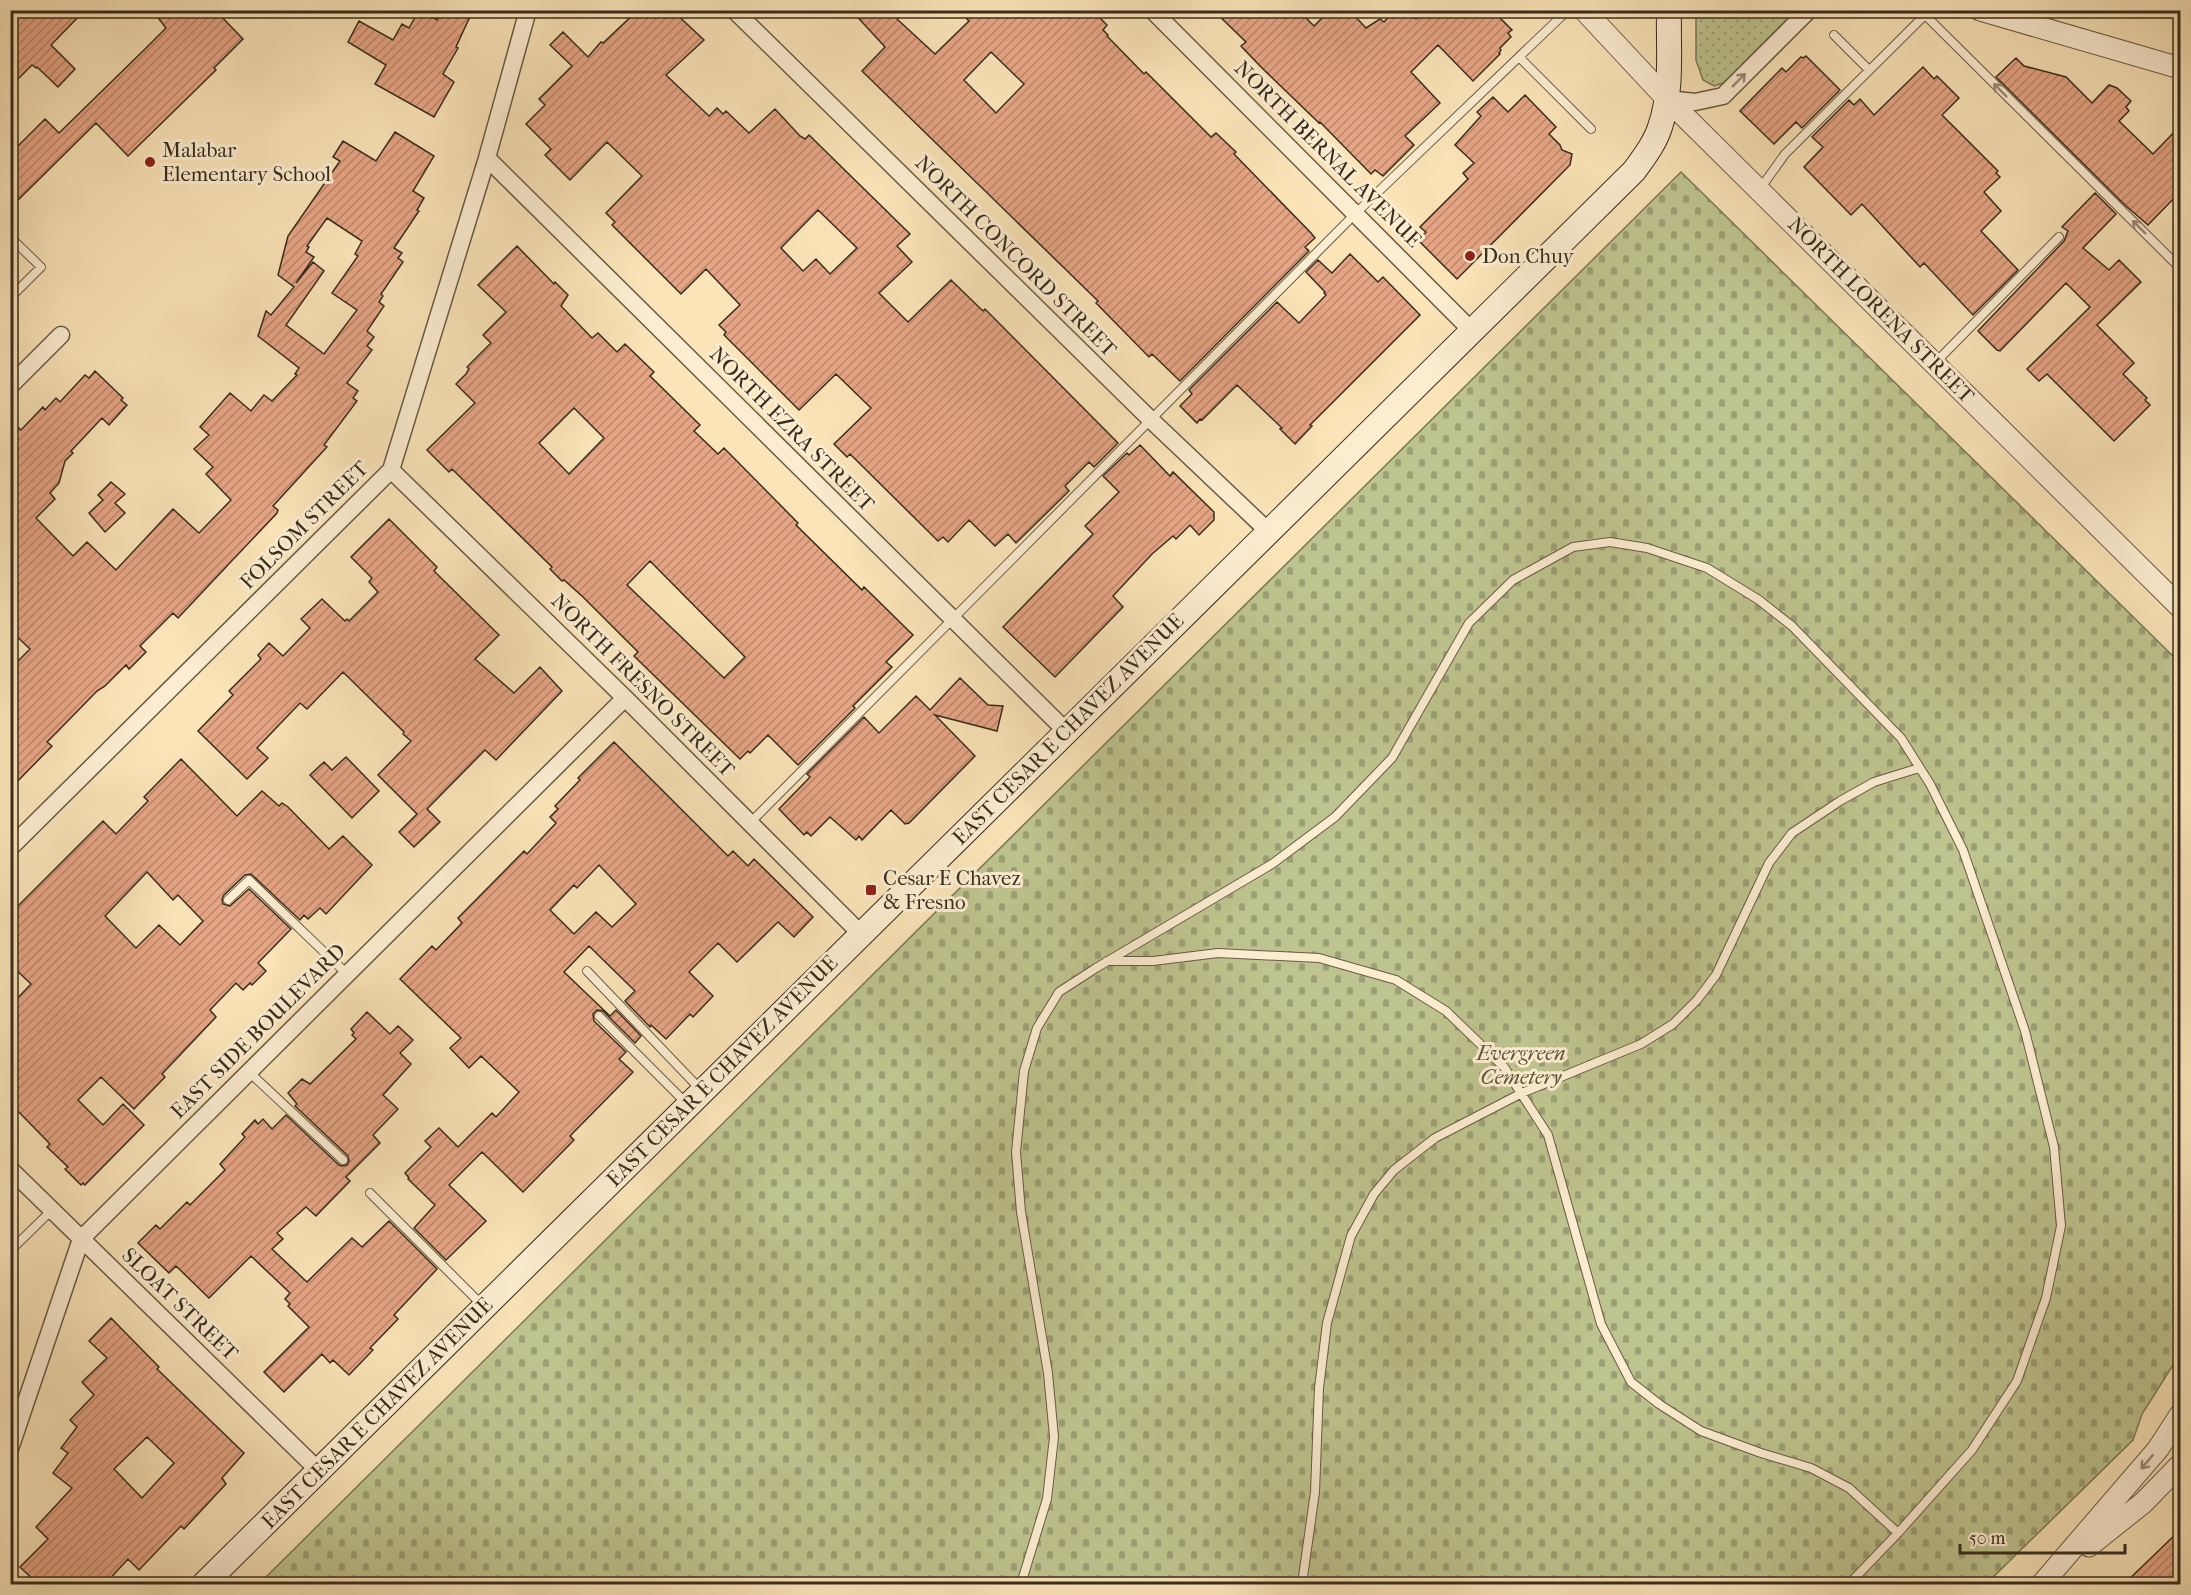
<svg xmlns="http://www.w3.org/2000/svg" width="2191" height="1595" font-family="'IM FELL French Canon',serif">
<defs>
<pattern id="cemetery-stones" width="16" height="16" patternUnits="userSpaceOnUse" patternTransform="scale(1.5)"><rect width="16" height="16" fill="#bec48f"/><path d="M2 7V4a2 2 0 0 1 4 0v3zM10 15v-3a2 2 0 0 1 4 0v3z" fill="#9b9f74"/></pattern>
<pattern id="park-dots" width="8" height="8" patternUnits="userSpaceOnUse" patternTransform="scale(1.5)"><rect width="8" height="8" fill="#bec48f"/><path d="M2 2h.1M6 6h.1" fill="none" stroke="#9b9f74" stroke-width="1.8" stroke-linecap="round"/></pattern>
<pattern id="building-hatch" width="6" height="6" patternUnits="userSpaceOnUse" patternTransform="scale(1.5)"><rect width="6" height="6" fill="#e6a585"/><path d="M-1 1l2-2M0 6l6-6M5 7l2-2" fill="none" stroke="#bb876c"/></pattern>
</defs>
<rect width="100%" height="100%" fill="#fae4b8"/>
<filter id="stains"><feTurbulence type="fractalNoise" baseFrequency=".00333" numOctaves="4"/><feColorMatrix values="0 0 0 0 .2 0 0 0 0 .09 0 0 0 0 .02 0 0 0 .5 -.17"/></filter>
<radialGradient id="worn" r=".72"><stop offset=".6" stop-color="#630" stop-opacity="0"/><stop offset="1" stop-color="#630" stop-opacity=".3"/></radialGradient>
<!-- cemetery -->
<path fill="url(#cemetery-stones)" stroke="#7b7856" stroke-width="1.5" d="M1681 172 2180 663V1354L2142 1414 2133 1440 1986 1584H259Z"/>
<!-- park -->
<path fill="url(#park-dots)" stroke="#7b7856" stroke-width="1.5" d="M1696 11H1792L1791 16 1726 82 1714 86 1703 80 1696 60Z"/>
<!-- building -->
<path fill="url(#building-hatch)" stroke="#382c1d" stroke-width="1.5" fill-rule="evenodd" d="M10 10H85L51 45 75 69 58 87 37 67 36 68 32 65 10 87Z
M152 10H215L243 39 214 68 216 70 128 156 96 123 10 208V154L45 119 59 133 145 49 166 28Z
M419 10 437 20 440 10H473L456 47 458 48 443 74 454 82 434 117 375 84 386 65 348 42 359 21 393 40 402 24 409 28Z
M638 10H672L704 40 666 75 709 116 717 108 723 114 726 111 749 133 775 109 800 136 805 139 809 135 910 234 897 246 912 262 879 293 908 322 951 280 983 311 985 309 1118 443 1094 467 1089 462 1065 486 1069 491 1016 543 1008 534 995 546 969 520 948 542 943 537 938 541 850 454 847 457 834 444 871 408 836 374 799 410 724 335 726 332 719 325 740 305 706 269 681 294 612 225 615 222 606 213 642 176 607 142 570 180 545 155 551 149 526 124 545 105 539 99 572 66 550 45 563 32 588 57 601 42 603 43ZM818 210 857 248 830 274 816 259 803 271 781 248Z
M851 10H904L897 19 935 54 969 21 958 10H1092L1107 25 1103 30 1108 35 1107 36 1144 74 1146 72 1211 137 1216 133 1236 152 1234 154 1311 233 1315 238 1305 247 1309 251 1180 381 1152 354 1149 357 1096 303 1098 301 862 71 885 47ZM991 52 1024 84 996 113 964 80Z
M1213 10H1298L1314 26 1330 10H1349L1366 28 1380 19 1384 22 1395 10H1407L1416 19 1425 10H1492L1512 30 1508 33 1511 37 1500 48 1501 50 1499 53 1500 54 1473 81 1438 45 1411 72 1440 103 1405 136 1414 145 1383 176 1375 170 1371 174 1320 122 1319 123 1261 67 1241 46 1246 42Z
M1806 56 1840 90 1802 128 1796 122 1774 144 1740 111 1782 68 1786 72 1801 57 1803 58Z
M2016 58 2024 66 2066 77 2092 103 2109 85 2117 88 2131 101 2126 107 2129 111 2119 121 2153 154 2181 125V191L2148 225 2125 205 1996 77Z
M1923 67 1934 79 1937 76 1959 98 1942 115 1998 171 1996 173 2000 177 1984 192 2001 211 1981 231 2018 270 1973 315 1924 263 1920 267 1862 204 1851 215 1804 167 1823 147 1812 137 1849 100 1854 105 1860 99 1874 115Z
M1525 95 1556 127 1549 134 1560 145 1562 150 1572 154 1570 165 1457 279 1418 240 1426 232 1420 227 1468 179 1463 173 1474 163 1455 145 1481 116 1477 112 1493 97 1508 112Z
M395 132 434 156 413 191 424 198 417 210 419 211 394 248 402 253 398 258 403 262 381 294 383 296 379 302 384 306 367 331 374 337 367 346 372 350 347 383 358 391 353 398 357 401 324 445 327 447 273 506 278 510 277 513 178 618 173 613 140 646 146 652 129 669 126 665 105 686 97 691 58 731 47 742 52 746 10 789V669L30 649 10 630V438L19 428 21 430 43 407 45 410 56 398 60 402 85 375 89 378 95 371 123 398 121 400 127 405 109 425 102 418 71 451 73 453 65 461 59 483 50 493 55 499 36 518 73 556 87 542 116 570 173 509 199 533 231 500 206 474 213 467 194 449 209 435 200 427 230 393 251 411 264 395 272 401 297 375 295 374 299 368 258 336 266 311 271 315 294 287 278 275 288 236 340 161 333 157 343 141 376 161ZM327 218 362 241 355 254 358 256 332 293 357 310 324 354 286 325 324 271 313 262 296 283 314 257 306 252 309 247 307 246Z
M2095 193 2116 214 2083 248 2109 270 2119 260 2141 282 2097 325 2134 363 2123 374 2147 398 2145 400 2150 405 2114 441 2047 374 2039 381 2027 369 2090 307 2066 283 2000 351 1997 350 1978 331 2064 241 2068 231 2062 227Z
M517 246 554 284 555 282 568 295 561 306 592 338 598 333 617 352 625 344 654 372 650 376 700 425 694 431 718 454 724 448 798 523 796 525 862 590 864 587 913 635 886 662 892 667 853 706 855 708 798 765 768 735 750 753 748 751 740 759 634 656 638 652 583 597 564 580 562 581 550 569 552 567 452 469 449 472 427 450 475 403 456 384 466 374 469 369 467 367 491 343 483 335 506 312 478 285ZM574 408 604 438 569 474 539 443ZM650 561 745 657 724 678 627 585Z
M1350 254 1378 282 1383 277 1420 315 1310 425 1312 426 1295 444 1280 429 1282 428 1237 385 1202 420 1200 419 1197 423 1180 406 1192 394 1189 390 1277 302 1299 323 1326 295 1324 293 1325 292 1306 272 1318 260 1332 273Z
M1140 445 1170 476 1173 472 1214 512V520L1199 535 1190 525 1176 539 1173 536 1152 554 1113 596 1123 607 1055 677 1003 627 1093 534 1085 526 1119 492 1103 476 1127 453 1129 455Z
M111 482 125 494 115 503 125 513 105 532 89 513 103 500 98 495Z
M389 519 437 567 434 571 499 635 475 659 514 693 540 667 562 691 496 760 485 750 427 809 440 822 414 847 399 832 417 814 378 775 411 741 403 734 404 732 343 672 307 709 300 703 257 748 268 758 247 779 198 731 233 695 229 691 261 659 258 655 269 643 283 656 310 628 301 619 322 599 345 621 347 619 349 621 378 592 369 582 372 578 351 557Z
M960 678 988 705 1003 706 997 731 935 715 975 756 909 823 905 824 891 810 862 840 859 836 856 840 830 817 811 836 807 832 804 835 779 809 810 777 807 774 864 717 879 733 916 696 930 710Z
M614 742 728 856 733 851 748 866 754 859 813 917 794 937 778 922 737 962 718 943 689 972 713 996 693 1017 690 1014 666 1039 651 1025 650 1027 625 1001 635 991 589 946 564 972 610 1016 616 1010 641 1036 635 1043 603 1011 597 1010 593 1014 594 1021 626 1052 619 1059 633 1072 570 1136 574 1140 523 1192 482 1152 449 1185 486 1221 446 1260 414 1228 435 1205 408 1179 409 1178 405 1173 431 1147 425 1141 439 1128 458 1147 492 1113 496 1117 519 1092 481 1056 469 1068 450 1048 461 1038 400 979 432 946 436 950 462 923 458 918 524 851 527 854 556 823 550 817 558 809 555 806 580 780 578 778ZM599 865 636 904 612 927 596 912 574 934 550 910 574 885 577 888Z
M346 757 379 791 352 818 310 775 324 762 332 770Z
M181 759 237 816 262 791 279 806 282 803 288 807 329 849 343 836 372 865 326 914 320 908 308 919 304 915 300 920 251 874 245 875 224 895 222 899 223 904 230 906 249 889 291 929 258 963 266 971 252 985 250 983 243 990 236 983 210 1010 216 1017 162 1074 165 1077 134 1109 101 1077 78 1100 103 1125 123 1104 144 1125 85 1185 83 1183 81 1185 65 1169 68 1167 47 1147 50 1144 10 1103V1006L31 984 10 964V914L103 821 116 834 148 801 144 797ZM147 872 173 900 178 895 203 921 180 945 159 925 136 948 105 916Z
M367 1012 390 1034 398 1026 413 1040 400 1053 411 1064 383 1095 398 1109 373 1135 380 1143 346 1177 350 1181 316 1216 306 1207 277 1233 283 1239 272 1249 307 1282 352 1238 362 1247 389 1221 437 1269 394 1315 398 1319 370 1348 373 1350 349 1375 333 1360 330 1363 322 1354 284 1392 264 1372 309 1327 288 1306 290 1304 285 1299 290 1293 251 1256 209 1298 176 1266 169 1273 138 1243 156 1225 160 1229 187 1202 190 1205 225 1170 220 1164 245 1137 242 1134 255 1120 258 1124 263 1119 272 1129 286 1115 339 1165 342 1166 347 1165 349 1161 348 1156 295 1106 297 1104 288 1093 302 1079 310 1084 356 1039 352 1035 354 1033 351 1029Z
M111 1318 159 1367 157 1369 244 1453 222 1478 226 1484 184 1529 181 1526 139 1570 128 1559 105 1584H38L20 1567 48 1539 36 1527 72 1488 53 1473 68 1453 61 1448 77 1427 70 1420 94 1395 82 1382 107 1358 89 1341ZM147 1437 174 1463 142 1498 114 1469Z
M2181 1529V1584H2124L2150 1559Z"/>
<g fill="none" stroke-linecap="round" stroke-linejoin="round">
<!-- service casing -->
<g stroke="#685a44" stroke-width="10">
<path id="service" d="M1920 10 2180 268
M1834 35 1869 70
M1519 57 1591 129
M1760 189 1785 154 1925 15
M10 237 41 267 10 298
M1935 363 2059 237
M750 823 1356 213 1568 10
M228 900 249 880 347 974
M1107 961H1153L1218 953 1319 958 1396 980 1446 1011 1504 1067 1548 1135 1601 1324 1631 1382 1659 1404 1701 1431 1761 1453 1811 1468 1849 1488 1898 1533
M587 971 702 1091
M599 1016 688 1105
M249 1072 343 1160
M370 1193 484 1307
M10 1251 52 1210
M1021 1584 1047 1499 1054 1437 1048 1373 1021 1212 1016 1152 1024 1071 1037 1028 1059 992 1096 968 1272 864 1335 817 1392 758 1469 623 1513 580 1573 547 1610 542 1647 548 1707 568 1759 600 1792 626 1901 738 1930 784 1963 850 2025 1031 2054 1147 2061 1226 2046 1298 2017 1381 1972 1450 1898 1533 1849 1584
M1302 1584 1315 1492 1319 1388 1327 1323 1351 1236 1374 1194 1394 1170 1435 1138 1522 1093 1641 1044 1673 1024 1697 1000 1716 975 1769 863 1792 833 1840 801 1874 782 1919 768"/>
</g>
<!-- minor casing -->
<g stroke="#685a44" stroke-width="19">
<path id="minor" d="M734 10 1151 420 1268 531
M1152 10 1471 330
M1667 99 1695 102 1723 96 1809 10
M487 158 1066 731
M10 386 61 335
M391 470 625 698 861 934
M10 848 391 470 487 158 528 10
M10 1169 319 1471
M10 1449 81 1239 625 698"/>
</g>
<!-- tertiary casing -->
<g stroke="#685a44" stroke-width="23">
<path id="tertiary" d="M1584 10 1667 99 2180 607
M1980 10 2180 68
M2089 1546 2143 1503 2180 1465
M2042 1584 2158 1449 2180 1415"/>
</g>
<!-- secondary casing -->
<g stroke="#382c1d" stroke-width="26">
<path id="secondary" d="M204 1584 1634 171C1644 157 1655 143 1660 127 1673 90 1668 49 1669 10"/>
</g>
<!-- service -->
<use href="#service" stroke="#fcedd1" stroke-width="8"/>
<!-- minor -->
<use href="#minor" stroke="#fcedd1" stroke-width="16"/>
<!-- tertiary -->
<use href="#tertiary" stroke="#fcedd1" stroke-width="21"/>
<!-- secondary -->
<use href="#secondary" stroke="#fcedd1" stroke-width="24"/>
</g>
<!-- one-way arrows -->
<defs><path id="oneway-shaft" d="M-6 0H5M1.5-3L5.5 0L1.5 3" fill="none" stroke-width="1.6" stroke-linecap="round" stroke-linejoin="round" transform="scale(1.5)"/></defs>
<g stroke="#9a8c77">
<use href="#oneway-shaft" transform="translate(1739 80) rotate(-45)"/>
<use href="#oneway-shaft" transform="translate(2000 90) rotate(-135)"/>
<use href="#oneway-shaft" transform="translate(2139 227) rotate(-135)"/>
<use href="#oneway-shaft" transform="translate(2147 1462) rotate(130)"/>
</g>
<!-- markers -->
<g fill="#8f2418" stroke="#fcedd1" stroke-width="2">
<circle cx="150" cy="162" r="6"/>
<circle cx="1470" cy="256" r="6"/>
<rect x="865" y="884" width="12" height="12" rx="3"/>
</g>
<g text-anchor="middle" stroke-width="6" stroke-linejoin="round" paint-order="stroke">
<!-- poi labels -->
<g font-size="21" fill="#382c1d" stroke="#fcedd1" text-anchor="start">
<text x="162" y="157">Malabar<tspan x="162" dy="24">Elementary School</tspan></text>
<text x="1482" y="263">Don Chuy</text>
<text x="883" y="885">Cesar E Chavez<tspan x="883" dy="24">&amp; Fresno</tspan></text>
</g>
<!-- street labels -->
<g font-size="21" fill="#382c1d" stroke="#fcedd1">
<text transform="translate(1328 154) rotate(45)" y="7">NORTH BERNAL AVENUE</text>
<text transform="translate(1016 256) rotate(45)" y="7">NORTH CONCORD STREET</text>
<text transform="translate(1881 310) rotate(45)" y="7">NORTH LORENA STREET</text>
<text transform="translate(792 429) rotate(45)" y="7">NORTH EZRA STREET</text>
<text transform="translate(304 525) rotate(-45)" y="7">FOLSOM STREET</text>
<text transform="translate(643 685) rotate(45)" y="7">NORTH FRESNO STREET</text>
<text transform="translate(1068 729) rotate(-45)" y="7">EAST CESAR E CHAVEZ AVENUE</text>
<text transform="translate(258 1031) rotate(-45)" y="7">EAST SIDE BOULEVARD</text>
<text transform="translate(722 1071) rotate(-45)" y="7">EAST CESAR E CHAVEZ AVENUE</text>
<text transform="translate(180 1304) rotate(44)" y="7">SLOAT STREET</text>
<text transform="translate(377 1413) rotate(-45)" y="7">EAST CESAR E CHAVEZ AVENUE</text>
</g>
<!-- park labels -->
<g font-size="21" font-style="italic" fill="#5a523a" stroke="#fcedd1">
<text x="1521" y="1060">Evergreen<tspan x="1521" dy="24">Cemetery</tspan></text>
</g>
</g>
<!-- margin -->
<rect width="2191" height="1595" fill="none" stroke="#fae4b8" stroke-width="36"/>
<rect x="12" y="12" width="2167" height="1571" fill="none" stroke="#382c1d" stroke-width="3"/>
<rect x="18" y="18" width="2155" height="1559" fill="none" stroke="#382c1d" stroke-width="1.5"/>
<!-- scale -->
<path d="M1960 1544v9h165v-9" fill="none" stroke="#382c1d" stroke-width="3"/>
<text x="1969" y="1544" font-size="18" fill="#382c1d" stroke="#fcedd1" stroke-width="4.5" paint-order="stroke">50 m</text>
<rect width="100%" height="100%" filter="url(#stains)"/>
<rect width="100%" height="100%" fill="url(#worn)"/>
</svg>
